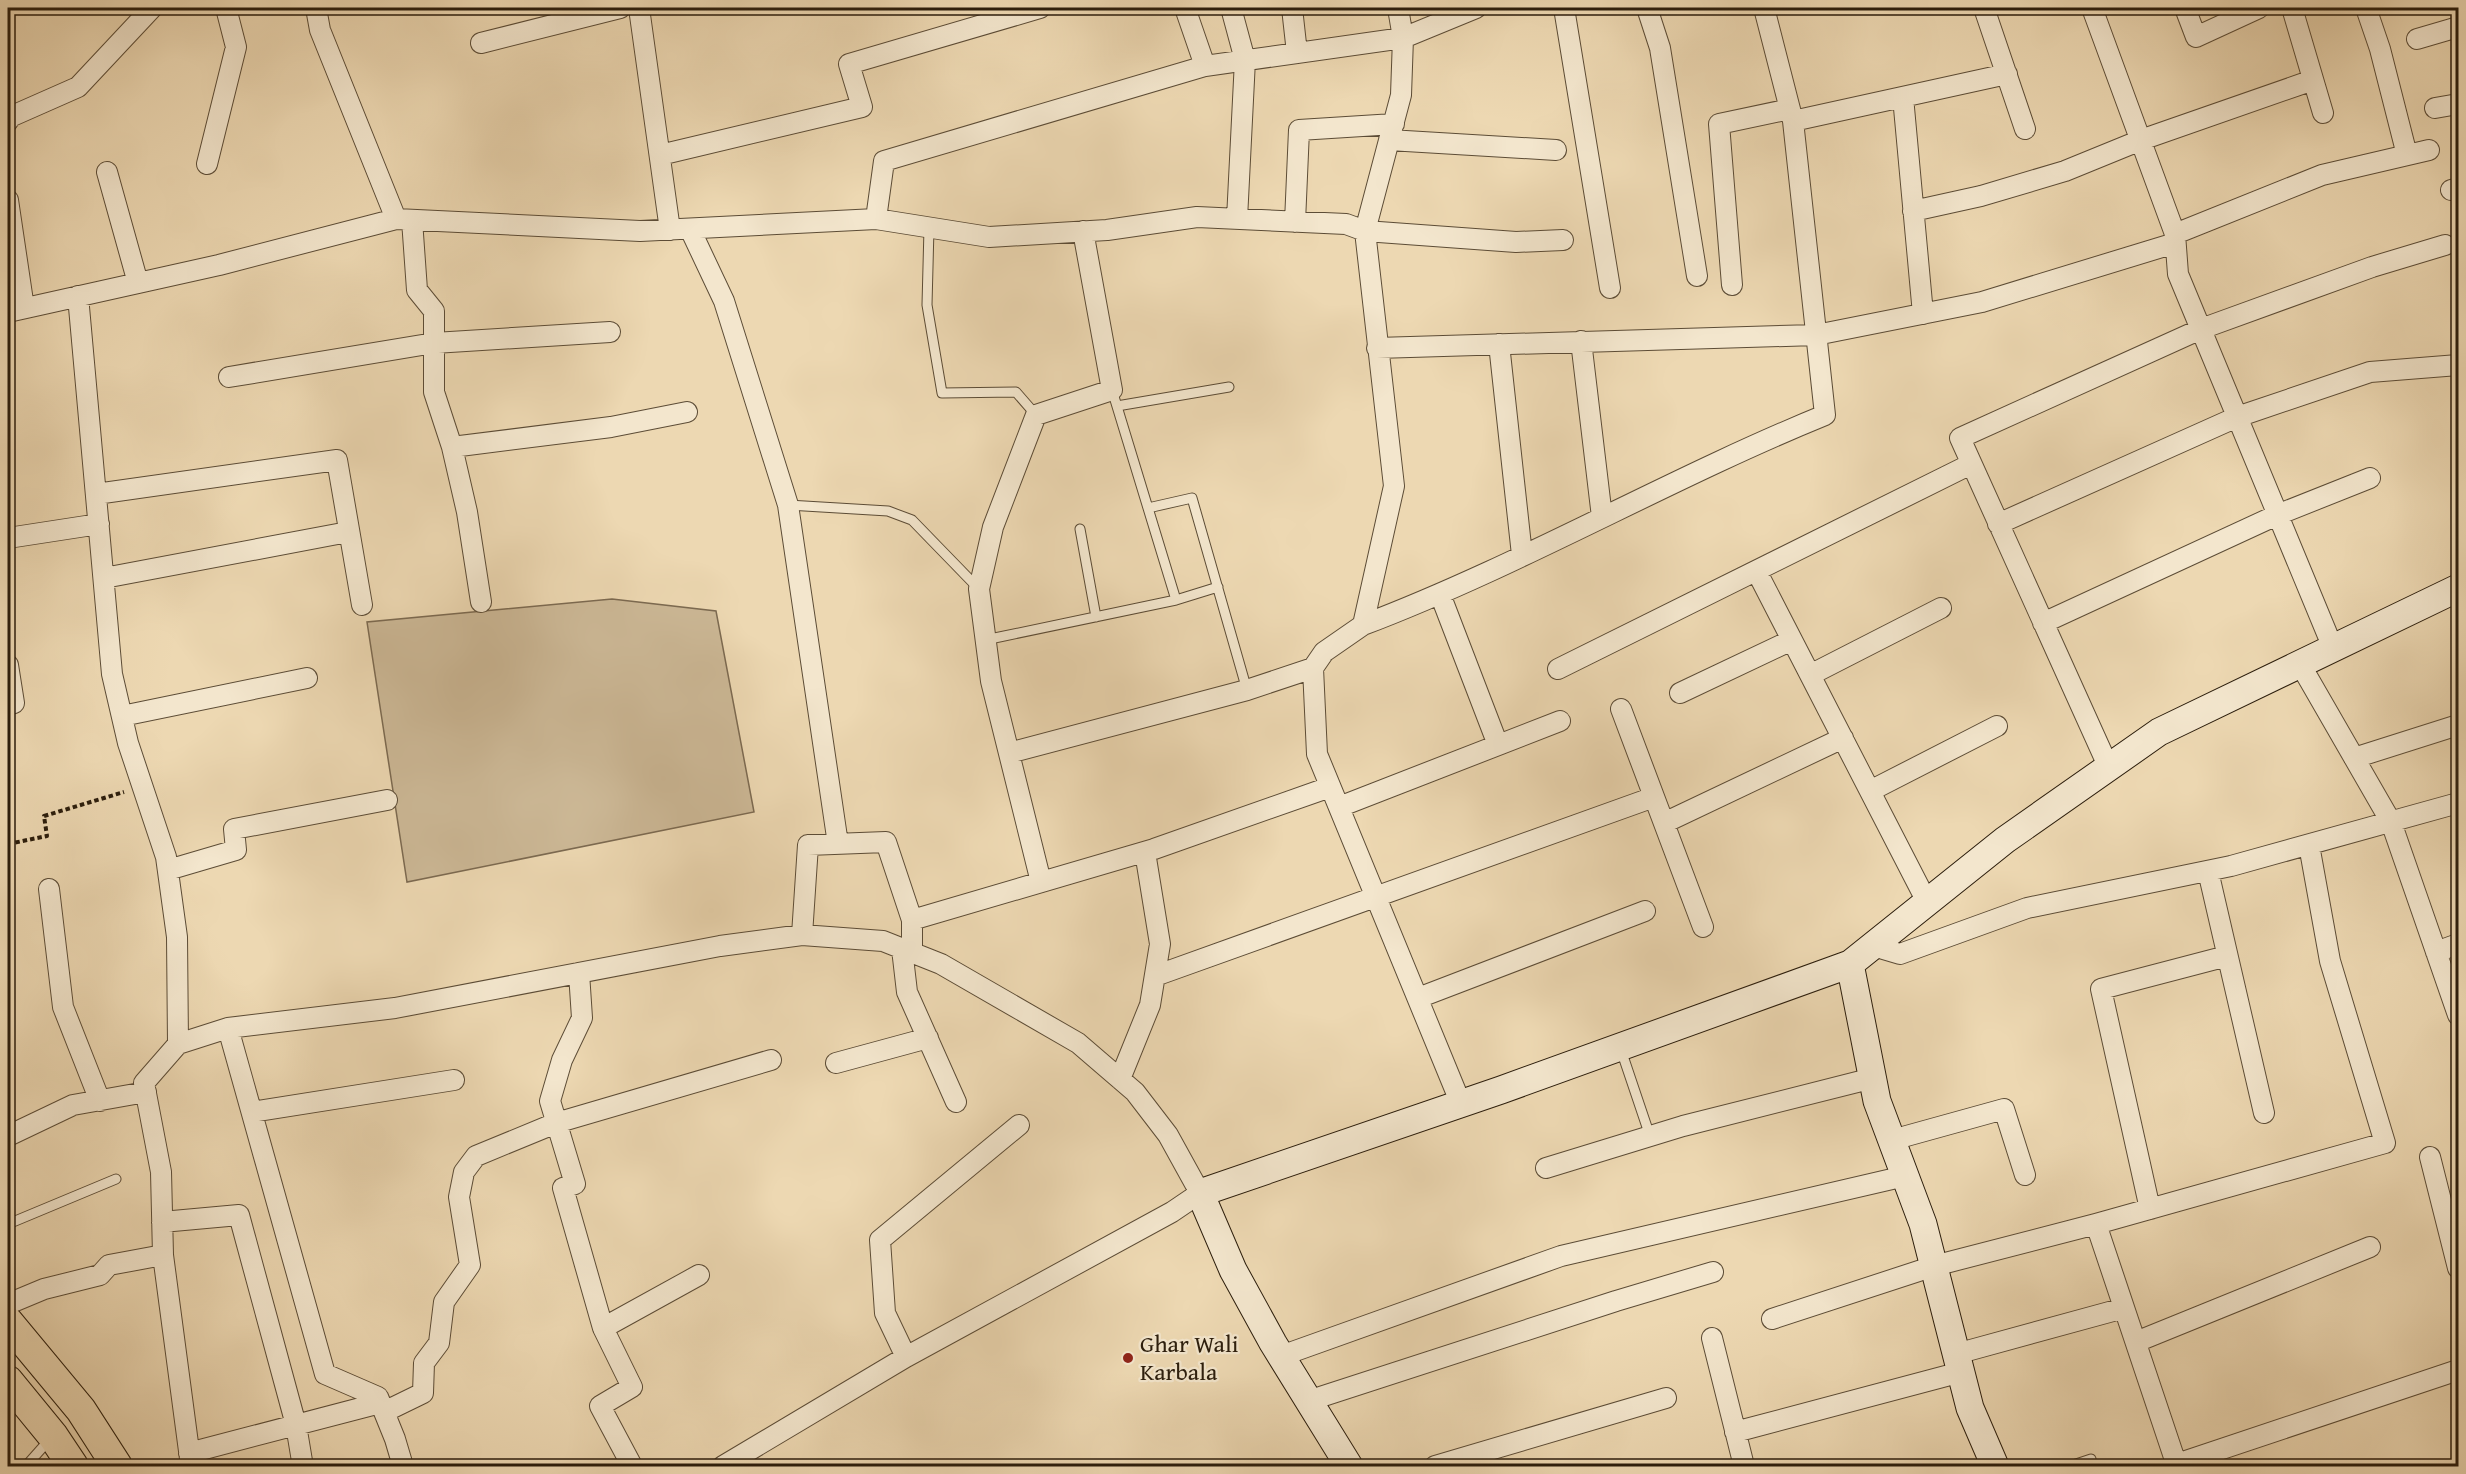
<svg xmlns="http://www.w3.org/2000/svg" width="2466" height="1474" font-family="'Gentium Book Plus',serif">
<rect width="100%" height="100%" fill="#edd8b2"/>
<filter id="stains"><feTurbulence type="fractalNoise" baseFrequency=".00333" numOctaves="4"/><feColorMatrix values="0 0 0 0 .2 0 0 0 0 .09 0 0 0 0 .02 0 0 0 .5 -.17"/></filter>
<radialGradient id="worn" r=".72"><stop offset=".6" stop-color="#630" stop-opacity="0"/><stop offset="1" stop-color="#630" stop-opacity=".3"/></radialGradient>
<!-- green -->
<path fill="#ccb896" stroke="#7c6a51" stroke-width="1.5" d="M612 599 716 611 754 812 407 882 367 622Z"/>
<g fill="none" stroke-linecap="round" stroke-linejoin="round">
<!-- lane casing -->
<g stroke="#5c4c36" stroke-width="11">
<path id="lane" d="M929 228 927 305 942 393 1016 392 1036 415
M1112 390 1176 600
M1117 406 1229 387
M788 505 888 511 912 520 979 589
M1148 508 1192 498 1247 690
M1080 529 1096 617
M985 640 1176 600 1218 587
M1621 1050 1650 1136
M8 1224 116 1179
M26 1466 50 1439
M2070 1466 2091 1459"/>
</g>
<!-- street casing -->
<g stroke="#5c4c36" stroke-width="22">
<path id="street" d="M316 8 320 30 396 219
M639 8 670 230
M1185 8 1205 66
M1231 8 1245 60 1237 219
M1292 8 1297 53
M1398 8 1403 38 1401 95 1365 231 1394 486 1363 625 1324 652 1313 668 1317 754 1461 1104
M1564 8 1610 288
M1647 8 1660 48 1697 276
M1984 8 2025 129
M2092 8 2175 234 2178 274 2333 648
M2185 8 2196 37 2259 8
M2292 8 2323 113
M2366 8 2380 49 2407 155
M2417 39 2458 27
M481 43 620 8
M1903 97 1923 314
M2435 108 2458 104
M8 121 10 117 78 87 152 8
M1793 121 2007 74
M1389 140 1556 150
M660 155 862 107 849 64 1040 8
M207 164 236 47 226 8
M107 172 138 283
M2451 190 2458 188
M8 200 24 308
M1913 211 1981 196 2065 171 2141 140 2313 80
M876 219 884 161 1205 66 1403 38 1476 8
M412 220 417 290 434 311V392L452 447 467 512 481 602
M1295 222 1299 130 1394 124
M690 229 724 301 788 505 838 844
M2175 234 2322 175 2429 150
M1732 285 1719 124 1790 109
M78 296 112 674 128 743 166 857 177 937 178 1044
M8 312 219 265 396 219 640 231 876 219 989 237 1107 230 1197 217 1346 224 1365 231 1516 242 1563 240
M1581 341 1602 517
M1499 344 1522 555
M1377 348 1816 335 1982 302 2175 243
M229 377 434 343 610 332
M452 447 611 427 687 412
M96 494 337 460 362 605
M1998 524 2237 417 2370 372 2458 365
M8 538 99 524
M1757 572 1927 902
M104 578 348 532
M1440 594 1498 745
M2043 623 2277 515 2370 478
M1363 625C1521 565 1668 479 1825 415L1793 121 1764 8
M2300 664 2391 822 2458 1015
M8 665 14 703 8 705
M1558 669 1971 464
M1810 675 1941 608
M1680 693 1792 640
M1621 709 1703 927
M122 716 307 678
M1009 753 1247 690 1313 668
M2354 758 2458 725
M2109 768 1960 438 2201 329 2372 267 2445 245
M1870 791 1997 726
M1339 807 1560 721
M1664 823 1843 738
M168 870 236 850 234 829 387 800
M2208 871 2264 1113
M1041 882 991 681 979 589 993 527 1036 415 1112 390 1083 231
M49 889 63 1007 100 1101
M912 920 1154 849 1330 787
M802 935 808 845 886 842 912 920V952
M1873 946 1900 954 2027 908 2231 866 2458 803
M902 949 907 992 956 1102
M2436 952 2458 944
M579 973 582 1018 562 1060 550 1101 575 1184 563 1188 603 1328
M1155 976 1654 797
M1418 998 1645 911
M228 1028 325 1374 378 1397 395 1439 403 1466
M836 1063 928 1038
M1120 1079 1150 1005 1160 944 1145 852
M252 1112 454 1080
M8 1136 73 1105 146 1092
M1892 1140 2004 1109 2025 1175
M2430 1157 2458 1268
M1546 1168 1683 1126 1873 1078
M2150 1209 2101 989 2227 956
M162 1222 239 1215 296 1425 302 1461
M2096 1224 2177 1466
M8 1304 44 1289 100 1275 109 1265 163 1255
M1772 1319 1934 1266 2096 1224 2385 1143 2330 961 2309 845
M1712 1338 1744 1466
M2136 1342 2370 1247
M1956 1354 2124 1308
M1281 1356 1561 1256 1905 1176
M906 1357 885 1313 880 1240 1019 1125
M1308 1401 1616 1301 1713 1272
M384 1412 423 1393 424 1363 439 1343 444 1302 470 1265 459 1197 464 1172 476 1156 556 1123 771 1060
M1735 1432 1961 1372
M189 1453 380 1403
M2177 1464 2458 1370
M191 1466 163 1255 161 1172 144 1083 178 1044 228 1028 395 1008 720 946 802 935 883 941 941 964 1078 1043 1135 1092 1168 1135 1200 1193 1172 1212 906 1357 723 1466
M632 1466 600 1406 632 1387 603 1328 699 1275
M1435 1466 1666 1398"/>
</g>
<!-- secondary casing -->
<g stroke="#2b1d0c" stroke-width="29">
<path id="secondary" d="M1850 964 1877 1101 1923 1224 1970 1408 1995 1466
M1349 1466 1273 1343 1233 1270 1200 1193 1501 1090 1850 964 2005 840 2159 732 2458 588"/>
</g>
<!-- primary casing -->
<g stroke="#2b1d0c" stroke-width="32">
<path id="primary" d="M8 1322 81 1410 117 1466
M8 1381 53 1436 73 1466"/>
</g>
<!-- path -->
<path stroke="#2b1d0c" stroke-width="4" stroke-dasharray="4.5 3" stroke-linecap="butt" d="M8 844 47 836 44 816 124 792"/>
<!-- lane -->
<use href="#lane" stroke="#f3e6cd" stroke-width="9"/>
<!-- street -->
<use href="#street" stroke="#f3e6cd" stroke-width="20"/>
<!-- secondary -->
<use href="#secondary" stroke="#f3e6cd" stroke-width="27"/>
<!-- primary -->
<use href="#primary" stroke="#edd8b2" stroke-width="30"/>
</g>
<!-- markers -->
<circle fill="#8f2418" stroke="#f3e6cd" stroke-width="2" cx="1128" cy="1358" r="6"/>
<g text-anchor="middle" stroke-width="4.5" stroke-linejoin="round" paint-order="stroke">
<!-- poi labels -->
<g font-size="24" fill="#2b1d0c" stroke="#f3e6cd" text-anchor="start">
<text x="1140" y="1352">Ghar Wali<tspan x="1140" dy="28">Karbala</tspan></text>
</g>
</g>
<!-- margin -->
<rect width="2466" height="1474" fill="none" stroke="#edd8b2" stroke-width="30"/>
<rect x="9" y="9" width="2448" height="1456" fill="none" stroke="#2b1d0c" stroke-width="3"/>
<rect x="15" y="15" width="2436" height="1444" fill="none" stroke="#2b1d0c" stroke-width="1.5"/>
<rect width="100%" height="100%" filter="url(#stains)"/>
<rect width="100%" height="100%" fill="url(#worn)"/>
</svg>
